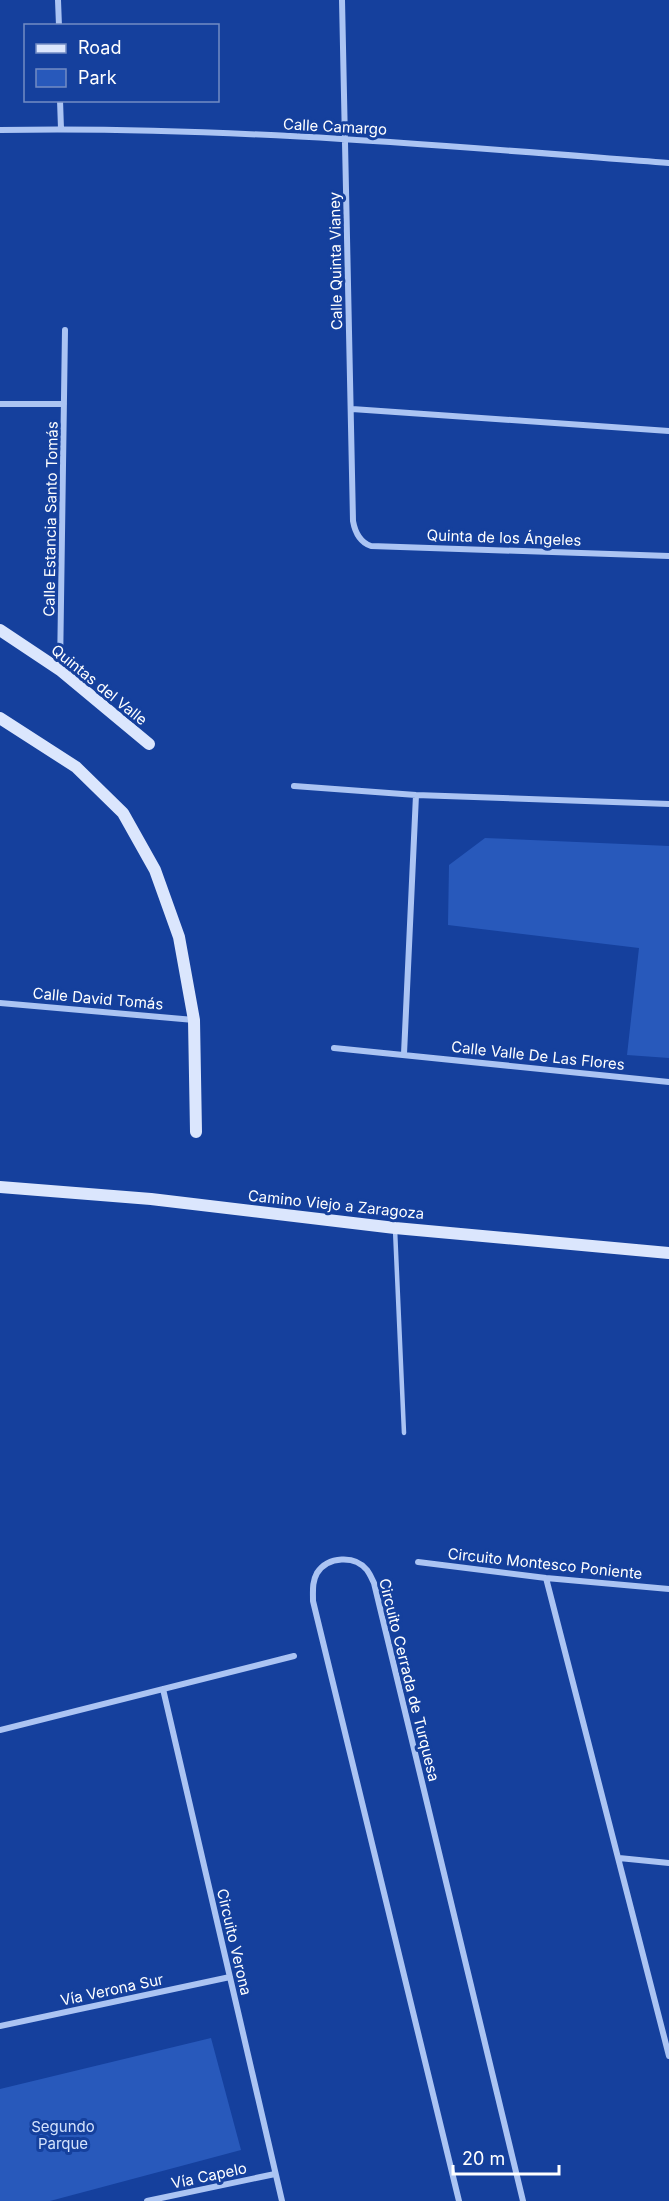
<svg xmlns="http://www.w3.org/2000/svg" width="669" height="2201" font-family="Inter,sans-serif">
<rect width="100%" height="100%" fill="#15409d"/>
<!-- green -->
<path fill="#2859bb" d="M485 838 669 846V1058L627 1055 639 948 448 925 449 865Z
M211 2038 241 2150 50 2201H0V2089Z"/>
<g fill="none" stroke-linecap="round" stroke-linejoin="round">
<!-- lane -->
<path stroke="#abc4f3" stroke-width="4.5" d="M395 1229 404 1433"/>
<!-- street -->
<path stroke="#abc4f3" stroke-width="6" d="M58 0 59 26
M342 0 353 521C355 532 359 542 371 546L669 556
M60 100 61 129
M0 130C223 126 447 146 669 163
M0 404H64
M352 409 669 431
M60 670 65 330
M294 786 416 795 669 804
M0 1003 194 1020
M334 1048 669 1082
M404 1054 416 795
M418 1562 546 1578 669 1589
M546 1578 669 2056
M163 1689 282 2201
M0 1730 294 1656
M619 1858 669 1863
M0 2026 230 1977
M147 2201 275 2174
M459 2201 313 1601C313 1590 312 1582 317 1573 328 1556 355 1555 367 1570 370 1574 372 1579 374 1583L523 2201"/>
<!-- secondary -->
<path stroke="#dbe6fd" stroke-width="12" d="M0 630 60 670 149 744
M0 718 76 767 123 813 155 870 179 937 194 1020 196 1132
M0 1187 151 1199 395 1228 669 1253"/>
</g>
<g text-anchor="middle" stroke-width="6" stroke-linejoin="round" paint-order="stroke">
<!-- street labels -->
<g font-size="15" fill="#fff" stroke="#15409d">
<text transform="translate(335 127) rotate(3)" y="5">Calle Camargo</text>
<text transform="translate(336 261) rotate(-91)" y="5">Calle Quinta Vianey</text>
<text transform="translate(51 519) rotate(-89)" y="5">Calle Estancia Santo Tomás</text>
<text transform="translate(504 538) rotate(2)" y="5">Quinta de los Ángeles</text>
<text transform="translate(99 685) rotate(39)" y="5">Quintas del Valle</text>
<text transform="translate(98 999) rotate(5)" y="5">Calle David Tomás</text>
<text transform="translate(538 1056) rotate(6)" y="5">Calle Valle De Las Flores</text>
<text transform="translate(336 1205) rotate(6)" y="5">Camino Viejo a Zaragoza</text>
<text transform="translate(545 1564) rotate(6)" y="5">Circuito Montesco Poniente</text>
<text transform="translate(409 1680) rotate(76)" y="5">Circuito Cerrada de Turquesa</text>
<text transform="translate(234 1942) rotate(77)" y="5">Circuito Verona</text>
<text transform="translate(112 1990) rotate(-12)" y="5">Vía Verona Sur</text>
<text transform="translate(209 2176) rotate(-12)" y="5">Vía Capelo</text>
</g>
<!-- park labels -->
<g font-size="15" fill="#d3e2fd" stroke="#15409d">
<text x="63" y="2132">Segundo<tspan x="63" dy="17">Parque</tspan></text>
</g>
</g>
<!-- legend -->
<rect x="24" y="24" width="195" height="78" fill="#15409d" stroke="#738cc4" stroke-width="1.5"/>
<rect x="36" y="44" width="30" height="9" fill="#dbe6fd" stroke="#738cc4" stroke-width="1.5"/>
<text x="78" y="54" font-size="18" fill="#ffffff">Road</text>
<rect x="36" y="69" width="30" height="18" fill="#2859bb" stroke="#738cc4" stroke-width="1.5"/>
<text x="78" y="84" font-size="18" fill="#ffffff">Park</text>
<!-- scale -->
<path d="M453 2165v9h106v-9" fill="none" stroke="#ffffff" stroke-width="3"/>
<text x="462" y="2165" font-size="18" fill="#ffffff" stroke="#15409d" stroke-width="4.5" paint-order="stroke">20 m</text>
</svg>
